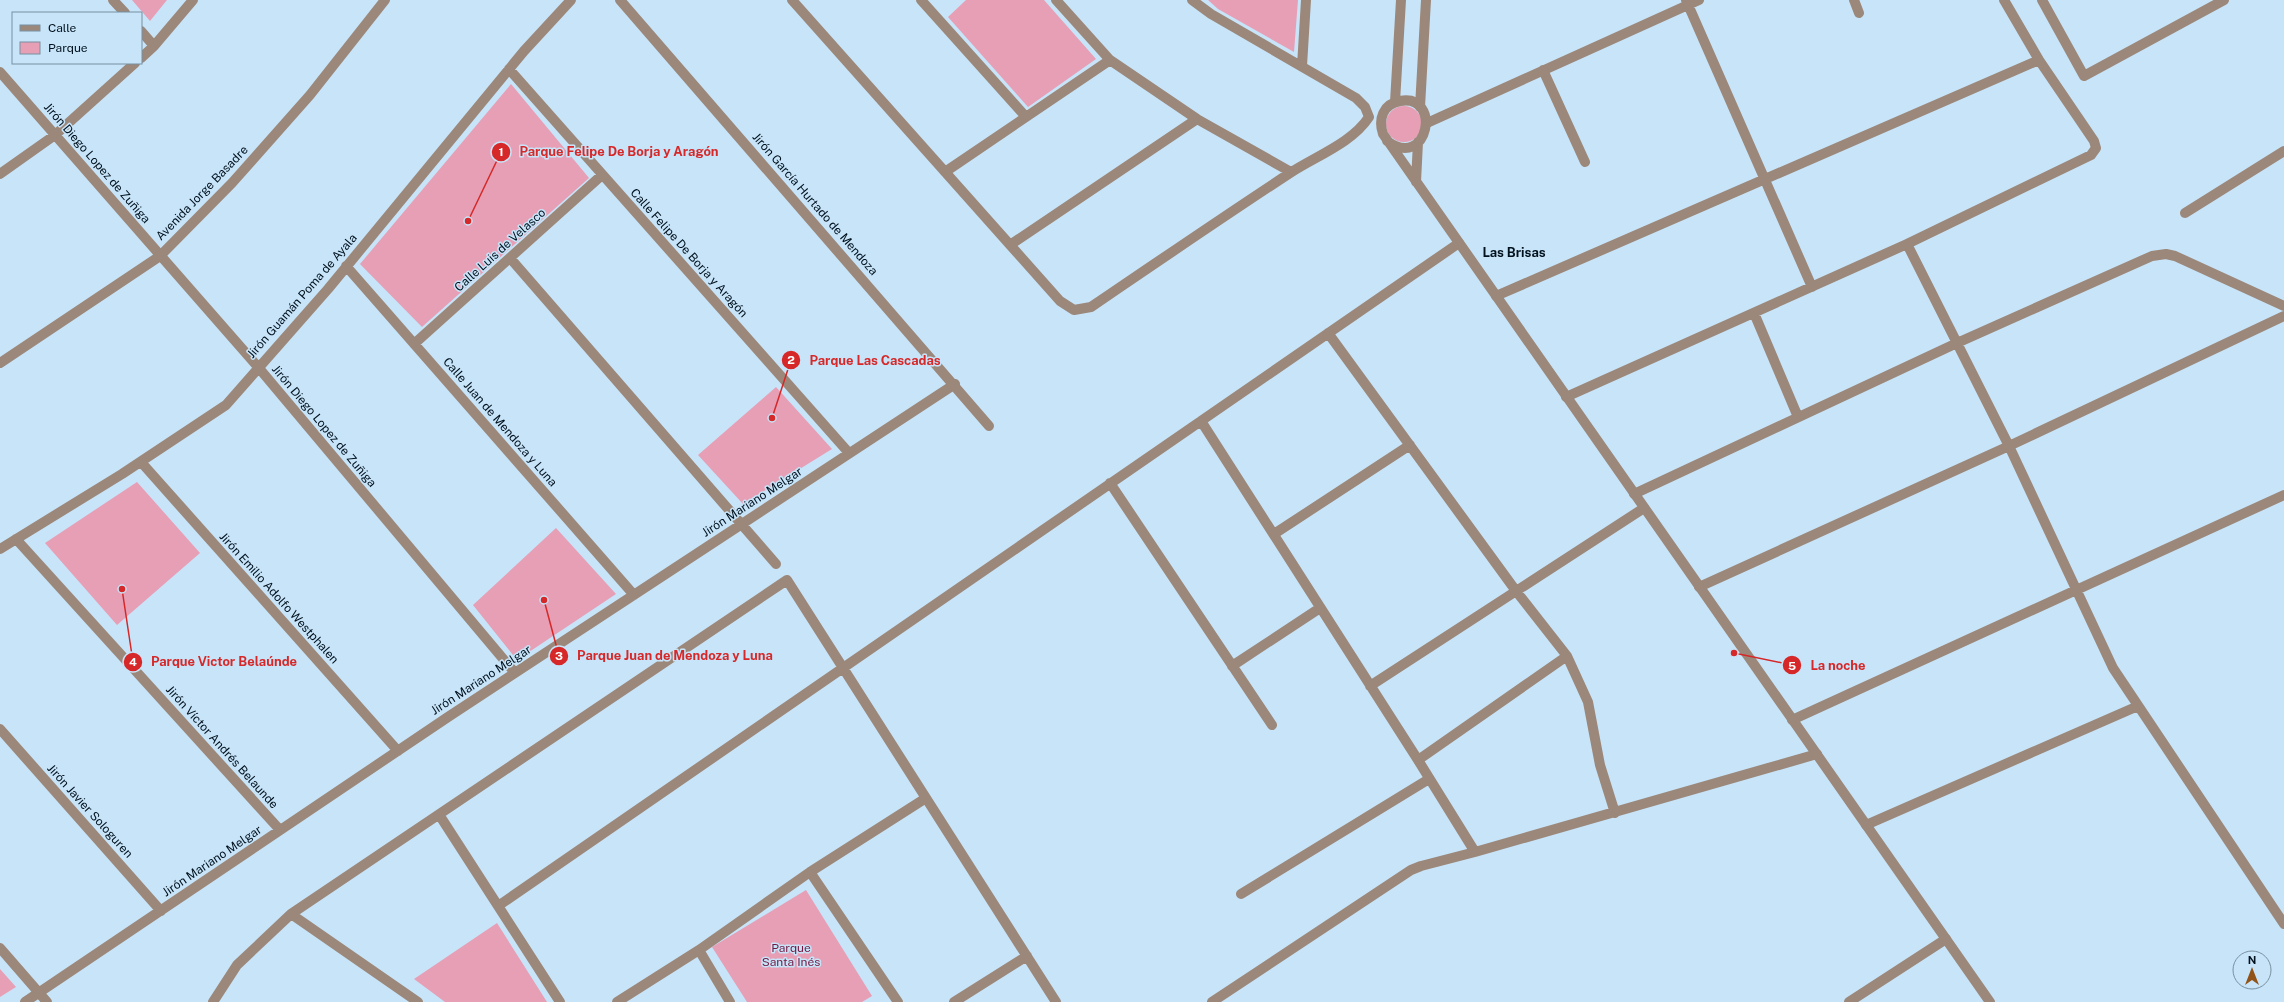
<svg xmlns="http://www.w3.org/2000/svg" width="2284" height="1002" font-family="'Public Sans',sans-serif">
<rect width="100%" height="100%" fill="#c8e4f9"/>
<!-- green -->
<path fill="#e69fb5" d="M132 0H167L150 21Z
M966 0H1044L1096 59 1028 107 948 17Z
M1208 0H1298L1294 52 1218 9Z
M511 84 589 178 422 327 360 264Z
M1386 124a18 18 0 1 1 36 0a18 18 0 1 1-36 0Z
M776 387 832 449 743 504 698 455Z
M137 482 200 553 117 625 45 543Z
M556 528 616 594 517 660 473 605Z
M806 890 872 996 862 1002H747L712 947Z
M497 923 547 1002H445L414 979Z
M0 969 16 987 0 997Z"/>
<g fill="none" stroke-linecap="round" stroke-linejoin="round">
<!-- minor -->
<path stroke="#9b887a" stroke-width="10" d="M113 0 125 13
M792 0 1060 301 1074 310 1091 307C1157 262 1223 217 1290 173 1316 156 1352 143 1369 117
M921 0 1026 117
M1056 0 1110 60 1197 119 1291 172
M1192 0 1211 14 1356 98 1365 107 1369 117
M1686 0 1812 287
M1854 0 1859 13
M2004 0 2039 60
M2042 0 2084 76 2224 0
M141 31 154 46
M141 58 154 46 193 0
M1302 66 1306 0
M509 69 849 453
M1543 70 1585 162
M0 72 258 367 515 673
M1420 107 1426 0
M1427 123 1699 0
M945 172 1110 60
M0 174 55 135 135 63
M2185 213 2284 151
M1907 244 2009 446 2113 668 2284 924
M1010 245 1197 119
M510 258 776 564
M346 266 634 595
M1496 296 2039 60 2094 141 2096 148 2091 155 1907 244 1566 397
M1754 313 1798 417
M1328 333 1516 591 1567 656 1588 702 1600 765 1615 813
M414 344 602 175
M1201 421 1418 760 1475 852
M141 462 398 751
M1110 483 1272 725
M1634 494 1957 343 2152 256 2166 254 2175 256 2284 306
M1274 534 1410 445
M16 539 280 830
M0 549 122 474 226 405 328 289 524 51 571 0
M1699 587 2009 446 2284 316
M1232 666 1320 608
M1370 686 1644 508
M1792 720 2284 495
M0 729 161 911
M1418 760 1567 656
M440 816 560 1002
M1866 825 2138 706
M810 872 898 1002
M1241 894 1429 779
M498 906 1459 243
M291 914 418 1002
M699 950 730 1002
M25 1002 448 717 955 384
M213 1002 237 965 291 914 787 580 1056 1002
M617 1002 699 950 810 872 926 798
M954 1002 1027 956
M1212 1002 1411 870 1421 866 1475 852 1817 754
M1849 1002 1946 939"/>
<!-- tertiary -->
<path stroke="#9b887a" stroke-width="10" d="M620 0 989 426
M1395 102 1401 0
M1387 141C1429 171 1442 93 1400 101 1383 104 1378 119 1383 134L1990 1002
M1416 182 1418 142
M0 363 160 256 232 183 310 95 385 0
M0 948 47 1002"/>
</g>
<g text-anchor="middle" stroke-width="3" stroke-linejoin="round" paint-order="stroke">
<!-- street labels -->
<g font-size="12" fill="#01111d" stroke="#c8e4f9">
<text transform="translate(97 163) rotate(49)" y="4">Jirón Diego Lopez de Zuñiga</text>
<text transform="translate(202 193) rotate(-46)" y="4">Avenida Jorge Basadre</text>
<text transform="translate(815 204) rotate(49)" y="4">Jirón García Hurtado de Mendoza</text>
<text transform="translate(500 250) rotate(-42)" y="4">Calle Luis de Velasco</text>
<text transform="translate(689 253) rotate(48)" y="4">Calle Felipe De Borja y Aragón</text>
<text transform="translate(302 296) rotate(-49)" y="4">Jirón Guamán Poma de Ayala</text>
<text transform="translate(500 422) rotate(49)" y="4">Calle Juan de Mendoza y Luna</text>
<text transform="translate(324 426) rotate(50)" y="4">Jirón Diego Lopez de Zuñiga</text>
<text transform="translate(752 502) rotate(-33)" y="4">Jirón Mariano Melgar</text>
<text transform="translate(279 598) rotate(48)" y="4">Jirón Emilio Adolfo Westphalen</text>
<text transform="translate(481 680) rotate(-33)" y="4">Jirón Mariano Melgar</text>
<text transform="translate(222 747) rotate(48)" y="4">Jirón Víctor Andrés Belaunde</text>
<text transform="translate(90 811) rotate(48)" y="4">Jirón Javier Sologuren</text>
<text transform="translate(212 861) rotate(-34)" y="4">Jirón Mariano Melgar</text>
</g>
<!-- park labels -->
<g font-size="12" fill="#731840" stroke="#c8e4f9">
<text x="791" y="952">Parque<tspan x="791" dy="14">Santa Inés</tspan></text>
</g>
<!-- neighbourhood labels -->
<g font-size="13" font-weight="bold" fill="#01111d" stroke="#c8e4f9">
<text x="1514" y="257">Las Brisas</text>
</g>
</g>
<!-- callouts -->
<path fill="none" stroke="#d62828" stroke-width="1.5" d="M468 221L501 152M772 418L791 360M544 600L559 656M122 589L133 662M1734 653L1792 665"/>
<g fill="#d62828" stroke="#c8e4f9" stroke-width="1.5">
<circle cx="468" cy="221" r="4"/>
<circle cx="772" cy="418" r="4"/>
<circle cx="544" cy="600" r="4"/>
<circle cx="122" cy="589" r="4"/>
<circle cx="1734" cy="653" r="4"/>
<circle cx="501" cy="152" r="10"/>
<circle cx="791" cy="360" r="10"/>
<circle cx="559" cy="656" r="10"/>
<circle cx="133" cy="662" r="10"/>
<circle cx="1792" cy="665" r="10"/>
</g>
<g font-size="12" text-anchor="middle" font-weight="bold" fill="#fff">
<text x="501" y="156">1</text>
<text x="791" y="364">2</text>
<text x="559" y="660">3</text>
<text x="133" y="666">4</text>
<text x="1792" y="670">5</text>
</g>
<g font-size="13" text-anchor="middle" font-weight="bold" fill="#d62828" stroke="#c8e4f9" stroke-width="3" stroke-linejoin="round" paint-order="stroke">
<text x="619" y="156">Parque Felipe De Borja y Aragón</text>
<text x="875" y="365">Parque Las Cascadas</text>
<text x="675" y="660">Parque Juan de Mendoza y Luna</text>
<text x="224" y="666">Parque Victor Belaúnde</text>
<text x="1838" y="670">La noche</text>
</g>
<!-- legend -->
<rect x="12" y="12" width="130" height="52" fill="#c8e4f9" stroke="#7890a1"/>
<rect x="20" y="25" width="20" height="6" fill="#9b887a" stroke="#7890a1"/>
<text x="48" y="32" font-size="12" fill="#01111d">Calle</text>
<rect x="20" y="42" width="20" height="12" fill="#e69fb5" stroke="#7890a1"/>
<text x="48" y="52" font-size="12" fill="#01111d">Parque</text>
<!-- north arrow -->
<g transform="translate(2252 970)"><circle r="19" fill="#c8e4f9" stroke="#7890a1"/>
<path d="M0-3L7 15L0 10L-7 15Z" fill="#915317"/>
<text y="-6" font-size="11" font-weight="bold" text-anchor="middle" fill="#01111d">N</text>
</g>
</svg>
